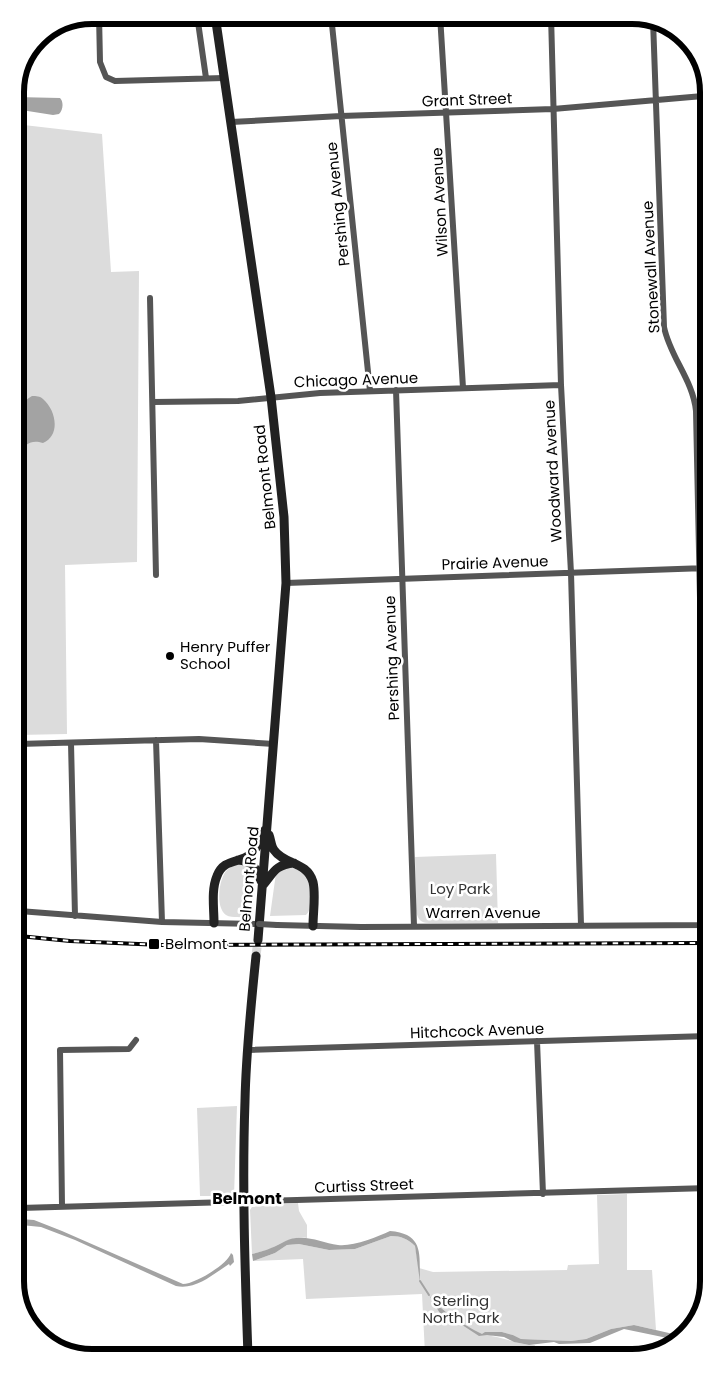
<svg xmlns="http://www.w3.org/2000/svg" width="724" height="1373" font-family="Poppins,sans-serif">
<rect width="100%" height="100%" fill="#fff"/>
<!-- green -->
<path fill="#dcdcdc" d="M15 124 102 134 111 272 139 271 137 562 65 565 67 734 18 735Z
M496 854 498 923H429C420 923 418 919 416 911L415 857Z
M236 864H249L256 877 252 916C248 918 243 917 237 917 234 917 229 917 226 915 215 907 219 880 226 871 229 868 233 866 236 864Z
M286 867C308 869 311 880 310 900 310 907 310 911 306 915L270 916 276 873Z
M237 1106 234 1196H200L197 1108Z
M627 1194V1270H652L656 1330 634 1325 611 1329 586 1339 571 1341 521 1339 513 1335 502 1332 491 1336C506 1338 519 1345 535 1345L532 1353 425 1354 422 1294 306 1299 303 1259 253 1261 275 1253 287 1245 299 1244 329 1250 355 1249 391 1236C401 1236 408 1239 415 1246L420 1276 419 1268 433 1272 567 1270 568 1265 599 1264 597 1195Z
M298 1203 299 1211 307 1225V1238C293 1236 285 1242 272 1248 266 1251 259 1252 252 1254L250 1210 252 1207Z"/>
<!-- water -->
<path fill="#a3a3a3" d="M15 97 60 98C64 102 63 110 59 114L53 115 15 109Z
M32 396C36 396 40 396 43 399 56 410 61 435 43 443 30 439 27 445 17 452 17 431 11 408 32 396Z
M20 1219 34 1220 62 1231 183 1284C195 1284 228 1264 231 1253L233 1255 234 1262 230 1266 229 1264C212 1275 196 1290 176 1286L75 1240 41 1227 21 1225Z
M390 1231C425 1234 419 1255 420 1282L415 1246C408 1239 401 1236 391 1236L355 1249 329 1250 299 1244 287 1245 275 1253 253 1261 252 1254C259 1252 265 1251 271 1248 280 1245 286 1239 296 1238 310 1236 324 1243 338 1245 352 1247 377 1237 390 1231Z
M429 1295C440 1311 464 1325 482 1334L485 1332H502L513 1335 521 1339 571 1341 586 1339 611 1329 634 1325 682 1336 677 1340 624 1329 590 1343 559 1344 554 1342 529 1345 514 1342 504 1337 487 1335 479 1336 453 1319 448 1322 442 1321 440 1318 441 1315Z"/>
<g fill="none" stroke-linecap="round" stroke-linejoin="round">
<!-- stream -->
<path stroke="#a3a3a3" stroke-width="2" d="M420 1281 429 1295"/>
<!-- secondary-tunnel -->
<path stroke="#d9d9d9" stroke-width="9" stroke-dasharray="9 4.5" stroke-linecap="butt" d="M256 956 258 940"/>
<!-- street -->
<path stroke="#555" stroke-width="6" d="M99 15 100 62 106 77 115 81 224 78
M197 15 206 78
M331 15 370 391
M440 15 463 388
M551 15 561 385 571 573 581 925
M653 20 664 327C670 357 693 380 696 411L707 925
M231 122 341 116 553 109 703 96
M150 298 156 575
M396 390 414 926
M153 402 238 401 320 393 561 385
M286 583 706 568
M156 740 162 922
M71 743 75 916
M18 744 199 739 274 744
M19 911 162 922 259 924
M277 925 361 927 707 925
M537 1041 543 1194
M247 1050 708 1036
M62 1206 60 1050 129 1049 136 1040
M20 1208 709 1188"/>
<!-- secondary -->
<path stroke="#222" stroke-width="9" d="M215 15 271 397 284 517 286 583 258 940
M269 835C271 840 271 846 274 850 284 865 307 861 313 882 316 895 313 912 313 926
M238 860C253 861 256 868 261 881
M263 885C274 872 275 865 294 863
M214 923C214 908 211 890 217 876 224 858 239 864 251 854 258 848 261 838 265 830
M248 1356C245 1271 242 1186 245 1101 246 1052 251 1004 256 956"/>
<!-- rail casing -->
<g stroke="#000" stroke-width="4">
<path id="rail" d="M19 936 70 941 161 945 707 943"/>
</g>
<!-- rail -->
<use href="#rail" stroke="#fff" stroke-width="2" stroke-dasharray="5.5" stroke-linecap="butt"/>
<!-- street-bridge -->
<path stroke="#555" stroke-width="6" d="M259 924 277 925"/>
</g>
<!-- markers -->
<g fill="#000" stroke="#fff" stroke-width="2">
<circle cx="170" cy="656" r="5"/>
<rect x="148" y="938" width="12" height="12" rx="2.5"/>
</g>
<g text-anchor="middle" stroke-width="5" stroke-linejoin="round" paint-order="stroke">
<!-- street labels -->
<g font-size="15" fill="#000" stroke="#fff">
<text transform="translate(467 100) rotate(-2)" y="5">Grant Street</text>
<text transform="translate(440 202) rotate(-93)" y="5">Wilson Avenue</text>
<text transform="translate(338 204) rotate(-96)" y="5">Pershing Avenue</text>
<text transform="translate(651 267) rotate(-93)" y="5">Stonewall Avenue</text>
<text transform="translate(356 380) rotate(-2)" y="5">Chicago Avenue</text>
<text transform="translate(553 471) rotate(-93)" y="5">Woodward Avenue</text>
<text transform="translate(265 477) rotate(-96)" y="5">Belmont Road</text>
<text transform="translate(495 563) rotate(-2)" y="5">Prairie Avenue</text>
<text transform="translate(392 658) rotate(-92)" y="5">Pershing Avenue</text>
<text transform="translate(249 879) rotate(-85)" y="5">Belmont Road</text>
<text x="483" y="918">Warren Avenue</text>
<text transform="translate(477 1031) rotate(-2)" y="5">Hitchcock Avenue</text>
<text transform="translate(364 1186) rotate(-2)" y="5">Curtiss Street</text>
</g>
<!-- poi labels -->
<g font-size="15" fill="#000" stroke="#fff" text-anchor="start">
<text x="180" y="652">Henry Puffer<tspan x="180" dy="17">School</tspan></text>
<text x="165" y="949">Belmont</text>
</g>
<!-- park labels -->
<g font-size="15" fill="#333" stroke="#fff">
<text x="460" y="894">Loy Park</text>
<text x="461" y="1306">Sterling<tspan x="461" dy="17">North Park</tspan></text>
</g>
<!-- neighbourhood labels -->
<g font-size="16" font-weight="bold" fill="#000" stroke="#fff">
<text x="247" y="1204">Belmont</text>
</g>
</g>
<!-- crop -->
<path d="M0 0H724V1373H0ZM92 24H632A68 68 0 0 1 700 92V1281A68 68 0 0 1 632 1349H92A68 68 0 0 1 24 1281V92A68 68 0 0 1 92 24Z" fill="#fff" fill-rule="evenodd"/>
<path fill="none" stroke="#000" stroke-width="6" d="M92 24H632A68 68 0 0 1 700 92V1281A68 68 0 0 1 632 1349H92A68 68 0 0 1 24 1281V92A68 68 0 0 1 92 24Z"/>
</svg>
